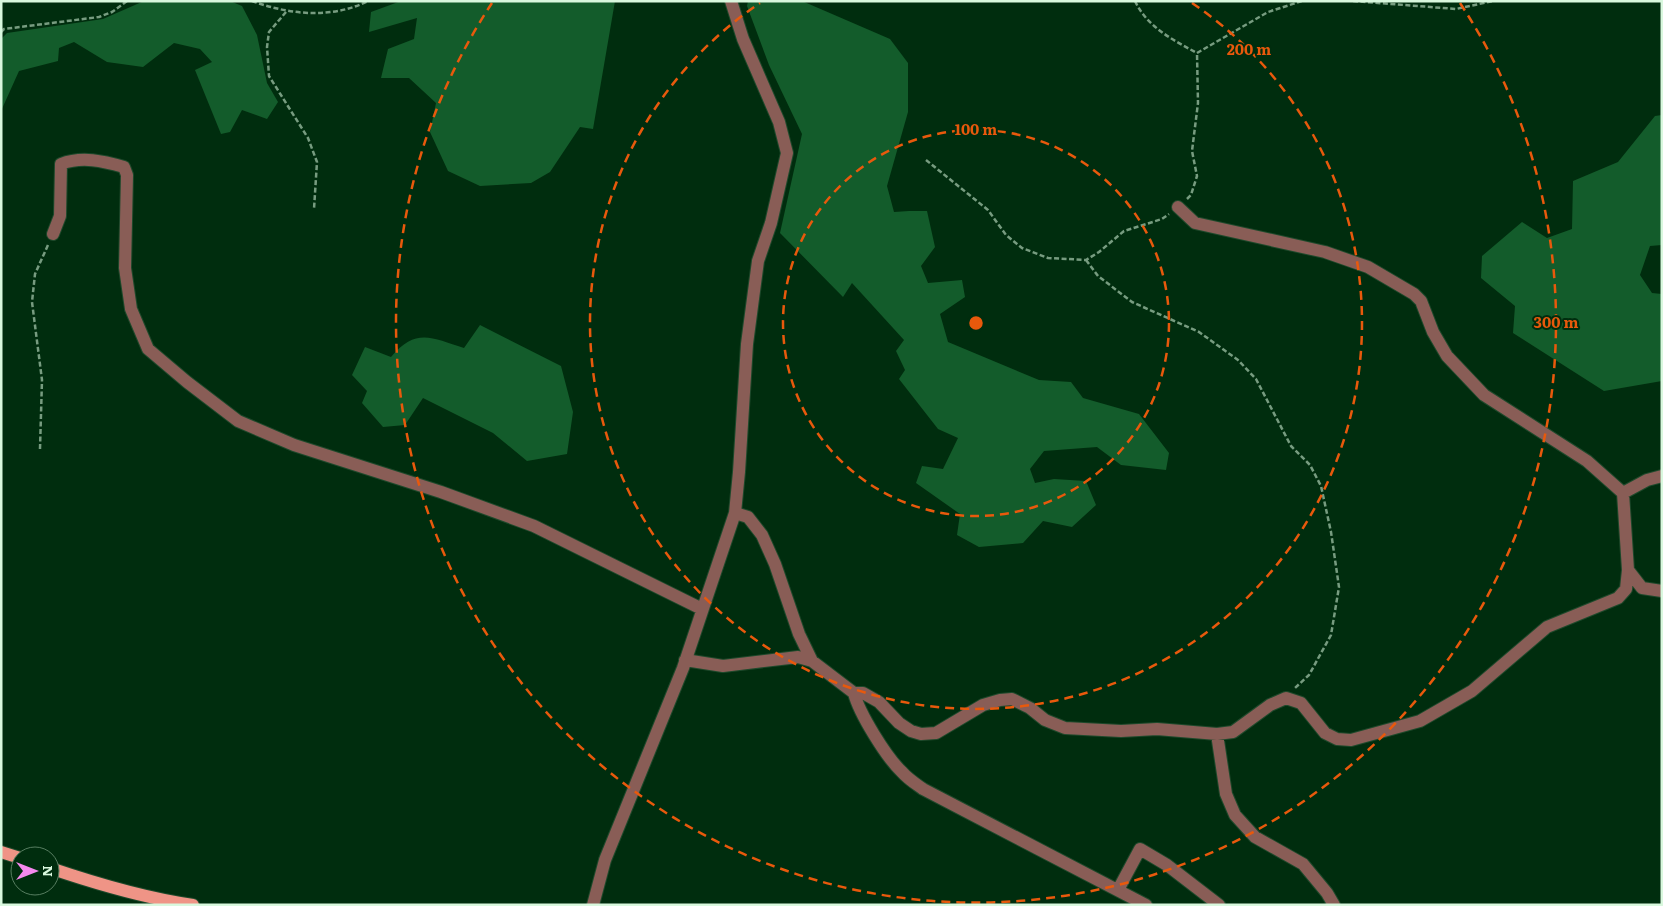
<svg xmlns="http://www.w3.org/2000/svg" width="1663" height="906" font-family="Literata,serif">
<rect width="100%" height="100%" fill="#002d0e"/>
<!-- forest -->
<path fill="#135c2b" d="M144 1H230L242 6 257 35 267 83 278 102 267 119 242 110 230 132 221 134 195 70 212 62 200 49 174 43 143 67 107 62 74 42 59 48 58 61 19 71 1 111V39L7 33 103 19Z
M401 1H615L593 129 580 127 550 172 531 183 480 186 448 171 430 132 436 103 409 78H381L388 49 414 39 417 18 369 32 371 12Z
M748 1H802L890 39 908 63V112L887 186 894 212 909 211H927L935 247 921 266 928 283 962 280 965 297 940 314 948 342 1039 380 1071 382 1083 398 1139 414 1169 453 1166 470 1121 465 1097 447 1044 451 1030 469 1035 483 1054 479 1086 481 1096 505 1072 527 1043 521 1023 543 979 547 957 535 960 514 916 483 922 466 943 469 958 438 938 429 899 379 905 370 896 351 904 340 852 283 843 297 780 233 802 134 769 65 747 6Z
M1662 115V245L1650 246 1640 275 1652 293 1662 294V381L1604 391 1513 333 1515 306 1481 278 1482 256 1522 222 1547 238 1572 229 1573 181 1618 162 1655 116Z
M480 325 561 366 573 412 567 454 527 461 493 433 423 398 405 425 383 427 362 403 367 391 352 375 365 347 391 357C416 327 432 338 464 348Z"/>
<g fill="none" stroke-linecap="round" stroke-linejoin="round">
<!-- minor casing -->
<g stroke="#1e492b" stroke-width="14">
<path id="minor" d="M1178 207 1195 223 1325 252 1368 267 1414 294 1421 301 1433 332 1447 356 1484 395 1587 461 1623 493 1628 570 1642 588 1662 591
M53 234 60 216 61 164C82 156 103 161 124 167L127 175 125 268 131 309 148 349 187 382 238 421 294 445 441 492 534 526 702 609
M1623 493 1647 480 1662 476
M735 513 748 517 762 535 775 564 799 634 812 661
M685 660 723 666 798 657 812 661 854 693H863L879 702 899 723 911 731 921 734 936 733 983 705 1000 700 1012 699 1030 708 1045 720 1065 728 1121 731 1157 729 1217 734 1233 732 1270 705 1286 698 1301 703 1325 733 1337 739 1351 740 1420 721 1472 691 1547 627 1618 598 1626 589 1628 570
M854 693C859 713 886 757 902 772 908 779 916 784 923 789L1146 905
M1217 734 1226 794 1235 815 1255 837 1303 864 1327 893 1334 905
M1118 890 1140 849 1167 865 1219 905
M593 905 605 860 683 668 735 513 739 472 747 344 758 261 771 223 787 153 779 122 743 39 731 1"/>
</g>
<!-- major casing -->
<g stroke="#1e492b" stroke-width="14">
<path id="major" d="M1 852 20 858
M50 868C97 884 144 898 193 905"/>
</g>
<!-- path -->
<path stroke="#779c80" stroke-width="2.5" stroke-dasharray="5 2.5" stroke-linecap="butt" d="M252 1C290 15 332 19 368 1
M1135 1C1147 27 1173 40 1197 53
M1353 1 1456 9 1493 1
M286 12 269 32 267 47 269 76 308 138 317 162 314 209
M1 32 4 29 99 17 112 12 127 1
M1197 53 1268 12 1302 1
M926 160 988 210 1006 235 1022 248 1048 258 1086 260 1099 252 1124 231 1162 219 1169 214
M1187 199 1191 195 1197 176 1192 151 1198 103 1197 53
M1086 260 1098 276 1132 302 1199 332 1238 360 1256 379 1291 446 1310 465 1321 486 1331 532 1339 587 1331 635 1309 675 1295 688
M40 449 42 380 32 302 35 274 48 245"/>
<!-- minor -->
<use href="#minor" stroke="#895d56" stroke-width="12"/>
<!-- major -->
<use href="#major" stroke="#ef9486" stroke-width="12"/>
</g>
<!-- distance rings -->
<g fill="none" stroke="#e8590c" stroke-width="2.5" stroke-dasharray="9 6">
<circle cx="976" cy="323" r="193"/>
<path d="M1192 3A386 386 0 1 1 760 3"/>
<path d="M1460 3A580 580 0 1 1 492 3"/>
</g>
<circle cx="976" cy="323" r="8" fill="#e8590c" stroke="#002d0e" stroke-width="2.5"/>
<g font-size="15" text-anchor="middle" font-weight="bold" fill="#e8590c" stroke="#002d0e" stroke-width="4" stroke-linejoin="round" paint-order="stroke">
<text x="1249" y="55">200 m</text>
<text x="976" y="135">100 m</text>
<text x="1556" y="328">300 m</text>
</g>
<!-- border -->
<rect width="1663" height="906" fill="none" stroke="#d9f8de" stroke-width="5"/>
<!-- north arrow -->
<g transform="translate(35 871) rotate(90)"><circle r="24" fill="#002d0e" stroke="#577e61"/>
<path d="M0-4L9 19L0 12L-9 19Z" fill="#f589ee"/>
<text y="-8" font-size="14" font-weight="bold" text-anchor="middle" fill="#d9f8de">N</text>
</g>
</svg>
